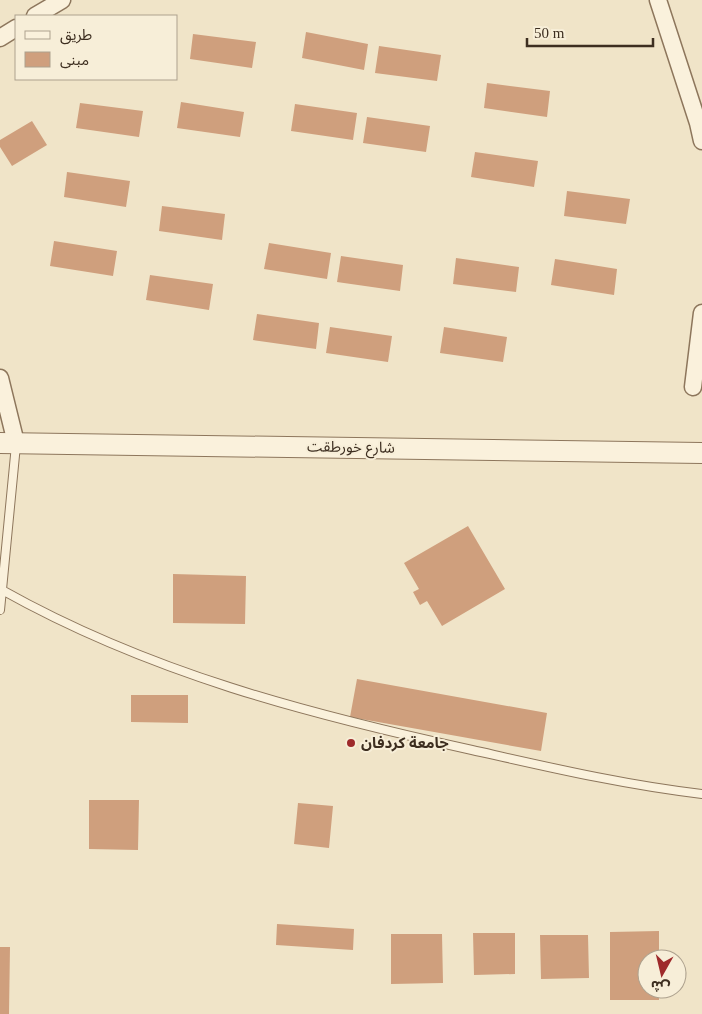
<svg xmlns="http://www.w3.org/2000/svg" width="702" height="1014" font-family="'Times New Roman','Noto Sans Arabic',serif">
<rect width="100%" height="100%" fill="#f0e4c8"/>
<!-- building -->
<path fill="#cf9f7d" d="M306 32 368 44 364 70 302 58Z
M193 34 256 42 252 68 190 59Z
M379 46 441 55 437 81 375 73Z
M487 83 550 91 547 117 484 108Z
M181 102 244 112 240 137 177 128Z
M80 103 143 111 139 137 76 128Z
M295 104 357 113 353 140 291 131Z
M367 117 430 126 426 152 363 143Z
M32 121 47 145 12 166 0 147V140Z
M475 152 538 161 534 187 471 177Z
M67 172 130 181 126 207 64 197Z
M567 191 630 199 626 224 564 216Z
M162 206 225 214 222 240 159 231Z
M54 241 117 251 113 276 50 266Z
M269 243 331 253 327 279 264 269Z
M341 256 403 265 400 291 337 282Z
M456 258 519 267 516 292 453 284Z
M555 259 617 269 614 295 551 285Z
M150 275 213 284 209 310 146 300Z
M257 314 319 323 316 349 253 340Z
M330 327 392 336 388 362 326 353Z
M444 327 507 337 503 362 440 353Z
M468 526 505 589 442 626 427 601 420 605 413 592 419 589 404 563Z
M173 574 246 576 245 624 173 623Z
M357 679 547 713 541 751 350 717Z
M131 695H188V723L131 722Z
M89 800H139L138 850 89 849Z
M298 803 333 806 329 848 294 844Z
M277 924 354 929 353 950 276 945Z
M659 931V959H647V989H659V1000H610V932Z
M473 933H515V974L474 975Z
M391 934H442L443 983 391 984Z
M540 935H588L589 978 541 979Z
M0 947H10L9 1014H0Z"/>
<g fill="none" stroke-linecap="round" stroke-linejoin="round">
<!-- service casing -->
<g stroke="#8d765c" stroke-width="10">
<path id="service" d="M2 590C150 673 308 714 472 750 548 767 624 785 702 794
M0 610 16 445"/>
</g>
<!-- minor casing -->
<g stroke="#8d765c" stroke-width="19">
<path id="minor" d="M658 0 698 123 702 141
M35 16 62 0
M0 38 16 28
M0 378 16 443
M693 387 702 313"/>
</g>
<!-- tertiary casing -->
<g stroke="#8d765c" stroke-width="22">
<path id="tertiary" d="M0 443 702 453"/>
</g>
<!-- service -->
<use href="#service" stroke="#faf1dc" stroke-width="8"/>
<!-- minor -->
<use href="#minor" stroke="#faf1dc" stroke-width="16"/>
<!-- tertiary -->
<use href="#tertiary" stroke="#faf1dc" stroke-width="20"/>
</g>
<!-- markers -->
<circle fill="#9e2a2b" stroke="#f7eed8" stroke-width="2" cx="351" cy="743" r="5"/>
<g text-anchor="middle" stroke-width="4" stroke-linejoin="round" paint-order="stroke">
<!-- street labels -->
<g font-size="15" fill="#3d2e20" stroke="#f7eed8">
<text transform="translate(351 447) rotate(1)" y="5">شارع خورطقت</text>
</g>
<!-- poi labels -->
<g font-size="15" font-weight="bold" fill="#3d2e20" stroke="#f7eed8" text-anchor="start">
<text x="361" y="748">جامعة كردفان</text>
</g>
</g>
<!-- legend -->
<rect x="15" y="15" width="162" height="65" fill="#f7eed8" stroke="#ada18e"/>
<rect x="25" y="31" width="25" height="8" fill="#faf1dc" stroke="#ada18e"/>
<text x="60" y="40" font-size="15" fill="#3d2e20">طريق</text>
<rect x="25" y="52" width="25" height="15" fill="#cf9f7d" stroke="#ada18e"/>
<text x="60" y="65" font-size="15" fill="#3d2e20">مبنى</text>
<!-- north arrow -->
<g transform="translate(662 974) rotate(188)"><circle r="24" fill="#f7eed8" stroke="#ada18e"/>
<path d="M0-4L9 19L0 12L-9 19Z" fill="#9e2a2b"/>
<text y="-8" font-size="14" font-weight="bold" text-anchor="middle" fill="#3d2e20">ش</text>
</g>
<!-- scale -->
<path d="M527 38v8h126v-8" fill="none" stroke="#3d2e20" stroke-width="2.5"/>
<text x="534" y="38" font-size="15" fill="#3d2e20" stroke="#f7eed8" stroke-width="4" paint-order="stroke">50 m</text>
</svg>
